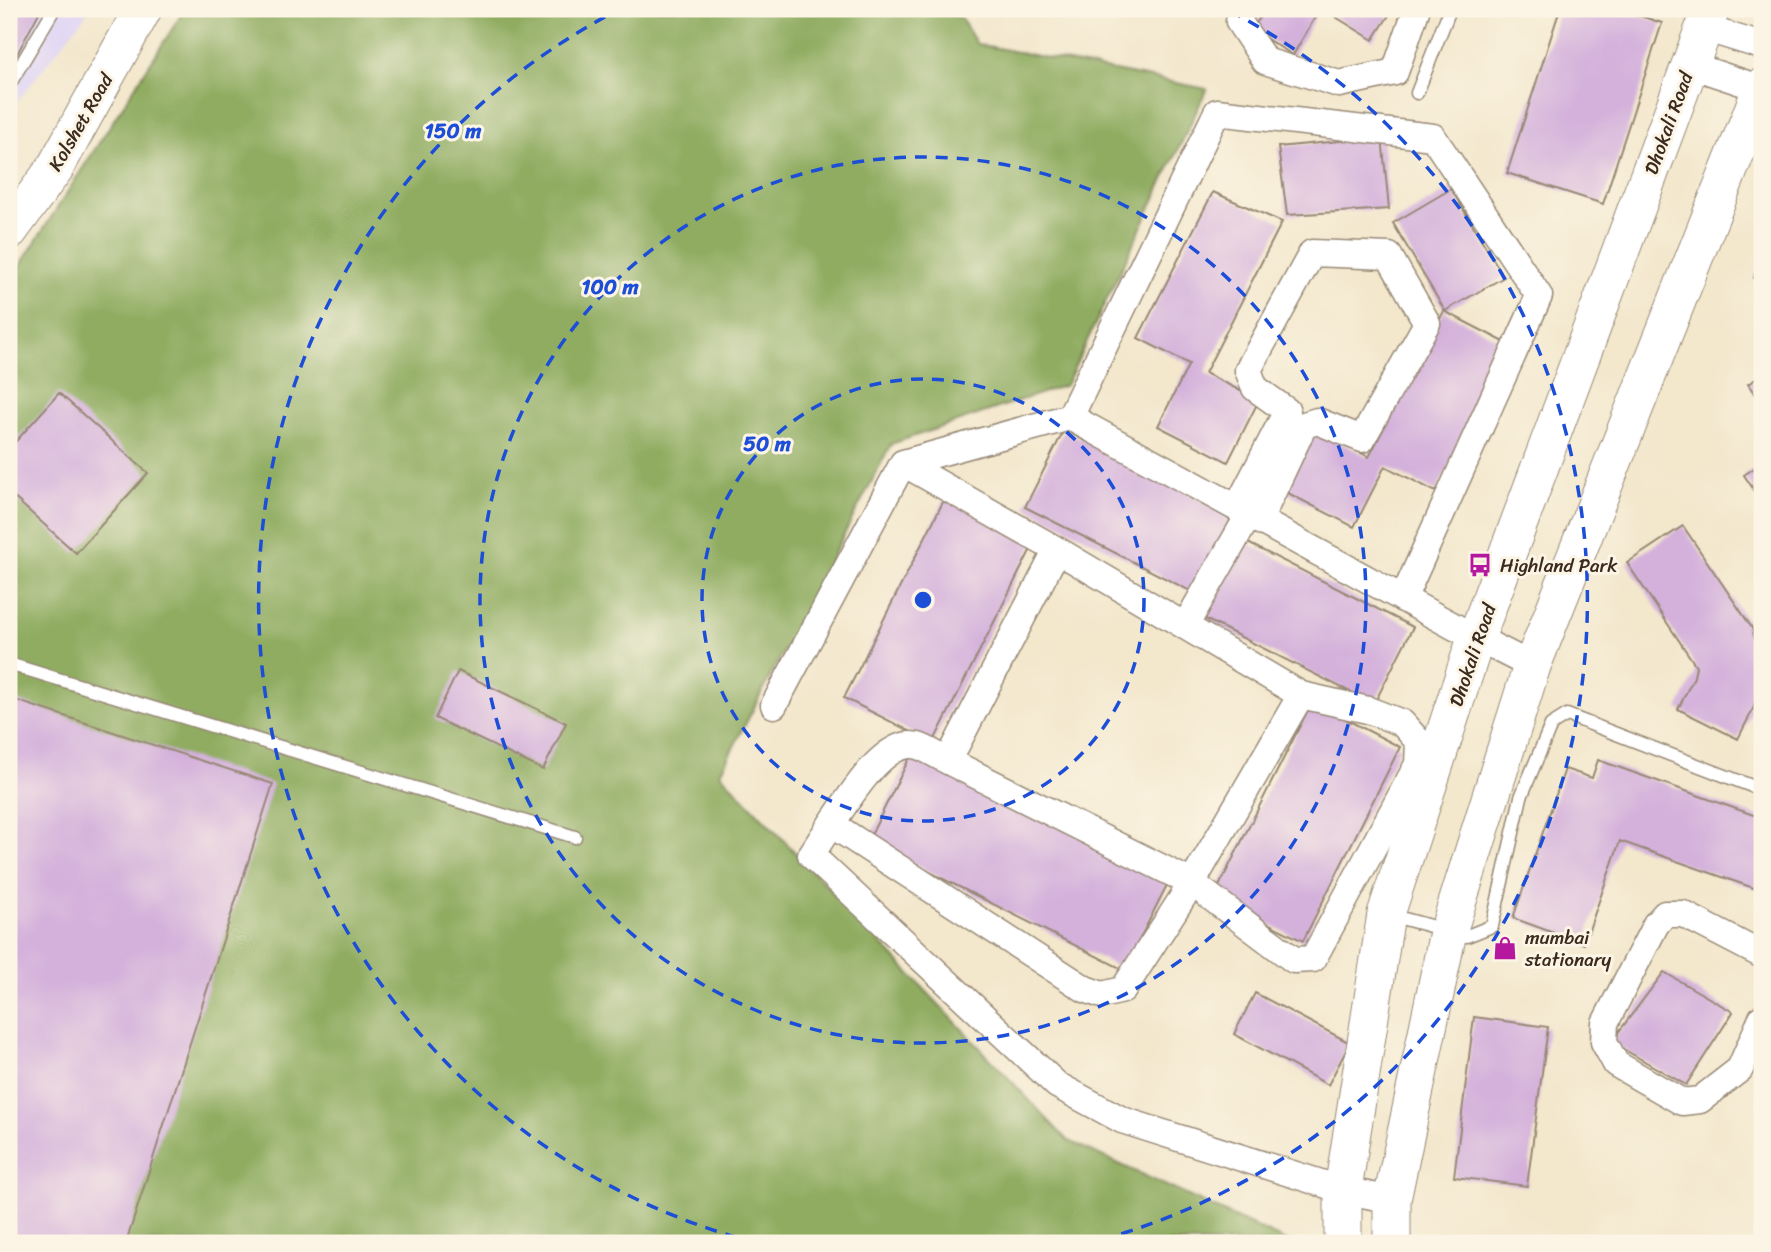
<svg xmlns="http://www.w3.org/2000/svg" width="1771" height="1252" font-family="Sriracha,sans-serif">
<rect width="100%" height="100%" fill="#fcf5e5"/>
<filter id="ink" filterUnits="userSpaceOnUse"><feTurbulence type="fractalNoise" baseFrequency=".0143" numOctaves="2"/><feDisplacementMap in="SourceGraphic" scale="14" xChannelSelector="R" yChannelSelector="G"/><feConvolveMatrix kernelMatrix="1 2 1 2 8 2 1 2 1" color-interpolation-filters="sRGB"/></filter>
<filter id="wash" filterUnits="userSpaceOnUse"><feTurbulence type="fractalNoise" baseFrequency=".00686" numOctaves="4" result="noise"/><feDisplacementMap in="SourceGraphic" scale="28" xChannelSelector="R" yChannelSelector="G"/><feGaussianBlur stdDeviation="1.57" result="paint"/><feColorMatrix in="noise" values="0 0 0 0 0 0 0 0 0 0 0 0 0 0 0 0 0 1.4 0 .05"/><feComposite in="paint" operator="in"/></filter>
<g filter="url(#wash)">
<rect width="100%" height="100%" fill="#f3e7cc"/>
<!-- built -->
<path fill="#dfd5f5" d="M9 9H90L9 112Z"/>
<!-- forest -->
<path fill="#8fac60" stroke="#656b3f" stroke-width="2" d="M185 9H955L977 44 1207 89 1066 385 891 444 720 773 1067 1140 1290 1243H9V283Z"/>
<g id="blocks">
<!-- building -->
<path fill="#d4b1db" d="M9 9H41L9 69Z
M1265 9H1320L1293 55 1252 30Z
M1323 9H1393L1373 40Z
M1560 9H1618L1662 23 1603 204 1507 173Z
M1382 137 1389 209 1287 215 1278 147Z
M1451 189 1504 277 1445 311 1393 223Z
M1213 192 1282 222 1205 373 1259 400 1228 462 1158 426 1189 364 1138 338Z
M1762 255V281L1754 278Z
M1444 311 1512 346 1436 492 1385 466 1354 527 1284 491 1315 430 1369 457Z
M1762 375V405L1748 384Z
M59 393 148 473 76 553 9 493V449Z
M1064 430 1233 515 1194 593 1025 507Z
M1762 463V502L1744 475Z
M945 498 1034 543 933 743 844 698Z
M1683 526 1752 628 1757 647 1760 667 1758 687 1754 707 1738 739 1678 709 1694 677 1696 666 1627 563Z
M1244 541 1413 627 1374 704 1205 619Z
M458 671 566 723 543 770 435 718Z
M9 698 273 784 126 1243H9Z
M1312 702 1400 747 1303 941 1214 896Z
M913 751 1169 881 1124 970 868 841Z
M1598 760 1762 818V891L1620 841 1584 944 1513 918 1565 769 1592 778Z
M1664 972 1733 1012 1686 1085 1611 1042Z
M1255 993 1350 1043 1328 1085 1234 1034Z
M1474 1017 1548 1027 1527 1186 1454 1177Z
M1445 1237 1482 1242V1243H1444Z"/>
</g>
</g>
<g filter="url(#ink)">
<use href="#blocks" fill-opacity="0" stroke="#978875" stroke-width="2"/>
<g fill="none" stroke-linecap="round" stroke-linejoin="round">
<!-- lane casing -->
<g stroke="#978875" stroke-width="15">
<path id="lane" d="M9 85 54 9
M1417 93 1450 9
M9 664 575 837
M1390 915 1467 936 1492 926 1521 797 1551 725 1567 715 1762 790"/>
</g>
<!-- street casing -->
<g stroke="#978875" stroke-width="29">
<path id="street" d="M1241 9 1239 22 1265 61 1339 84 1395 72 1416 11 1415 9
M1704 28 1762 46
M1690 65 1762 89
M1070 417 1217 112 1433 137 1539 296 1403 599
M903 463 1057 550
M1237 508 1287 411 1255 388 1248 370 1312 253 1389 256 1427 323 1362 439 1317 421 1304 425 1259 521
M1185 626 1057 550 948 761 1192 883 1301 695 1185 626 1249 515
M1301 695 1368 710 1402 723 1419 742 1418 764 1313 959 1294 960 1192 883 1123 990 1102 995 1085 989 831 824 811 855 1057 1085 1122 1120 1343 1190 1392 1200
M774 705 903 463 1070 417 1457 628 1532 666
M831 824C848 801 884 736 918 746 928 749 939 757 948 761
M1762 955 1683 914H1665L1656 924 1605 1023 1604 1042 1616 1064 1682 1102 1700 1100 1740 1069 1762 1018"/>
</g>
<!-- secondary casing -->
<g stroke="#978875" stroke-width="39">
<path id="secondary" d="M9 231 55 168 143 9
M1343 1243V1190L1386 914 1476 638 1711 9
M1392 1243V1200L1448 932 1532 666 1762 87"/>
</g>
<!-- lane -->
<use href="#lane" stroke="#fff" stroke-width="12"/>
<!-- street -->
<use href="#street" stroke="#fff" stroke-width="26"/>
<!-- secondary -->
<use href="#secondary" stroke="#fff" stroke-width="37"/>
</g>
</g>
<!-- distance rings -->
<g fill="none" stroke="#1d4ed8" stroke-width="3.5" stroke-dasharray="12 9">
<circle cx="923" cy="600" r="221"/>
<circle cx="923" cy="600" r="443"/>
<path d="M757 1243A664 664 0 0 1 616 11M1230 11A664 664 0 0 1 1089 1243"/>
</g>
<!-- icons -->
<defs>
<g id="bus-bare" transform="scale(1.89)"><path d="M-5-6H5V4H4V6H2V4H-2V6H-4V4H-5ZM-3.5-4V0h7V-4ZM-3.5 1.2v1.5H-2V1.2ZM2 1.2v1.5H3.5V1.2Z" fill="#b5179e" stroke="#fcf5e5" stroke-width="2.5" paint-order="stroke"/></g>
<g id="shop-bare" transform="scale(1.89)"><path d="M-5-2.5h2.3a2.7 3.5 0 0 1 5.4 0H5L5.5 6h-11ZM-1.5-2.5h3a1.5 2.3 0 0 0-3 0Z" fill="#b5179e" stroke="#fcf5e5" stroke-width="2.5" paint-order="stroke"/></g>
</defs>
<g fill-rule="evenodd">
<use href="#bus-bare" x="1480" y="565"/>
<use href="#shop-bare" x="1505" y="948"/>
</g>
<g text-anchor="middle" stroke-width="6" stroke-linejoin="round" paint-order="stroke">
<!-- street labels -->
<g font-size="19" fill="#3b2a1e" stroke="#fcf5e5">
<text transform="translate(80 122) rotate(-60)" y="7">Kolshet Road</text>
<text transform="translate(1668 123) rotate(-70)" y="7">Dhokali Road</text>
<text transform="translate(1472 655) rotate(-71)" y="7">Dhokali Road</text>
</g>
<!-- poi labels -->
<g font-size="19" fill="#3b2a1e" stroke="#fcf5e5" text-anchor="start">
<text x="1500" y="572">Highland Park</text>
<text x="1525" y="944">mumbai<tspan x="1525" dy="22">stationary</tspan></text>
</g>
</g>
<circle cx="923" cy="600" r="10" fill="#1d4ed8" stroke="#fcf5e5" stroke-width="3.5"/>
<g font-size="21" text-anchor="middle" font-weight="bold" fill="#1d4ed8" stroke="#fcf5e5" stroke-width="6" stroke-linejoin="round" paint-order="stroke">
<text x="453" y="138">150 m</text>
<text x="610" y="294">100 m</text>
<text x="767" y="451">50 m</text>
</g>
<!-- margin -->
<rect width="1771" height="1252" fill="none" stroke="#fcf5e5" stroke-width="35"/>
</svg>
